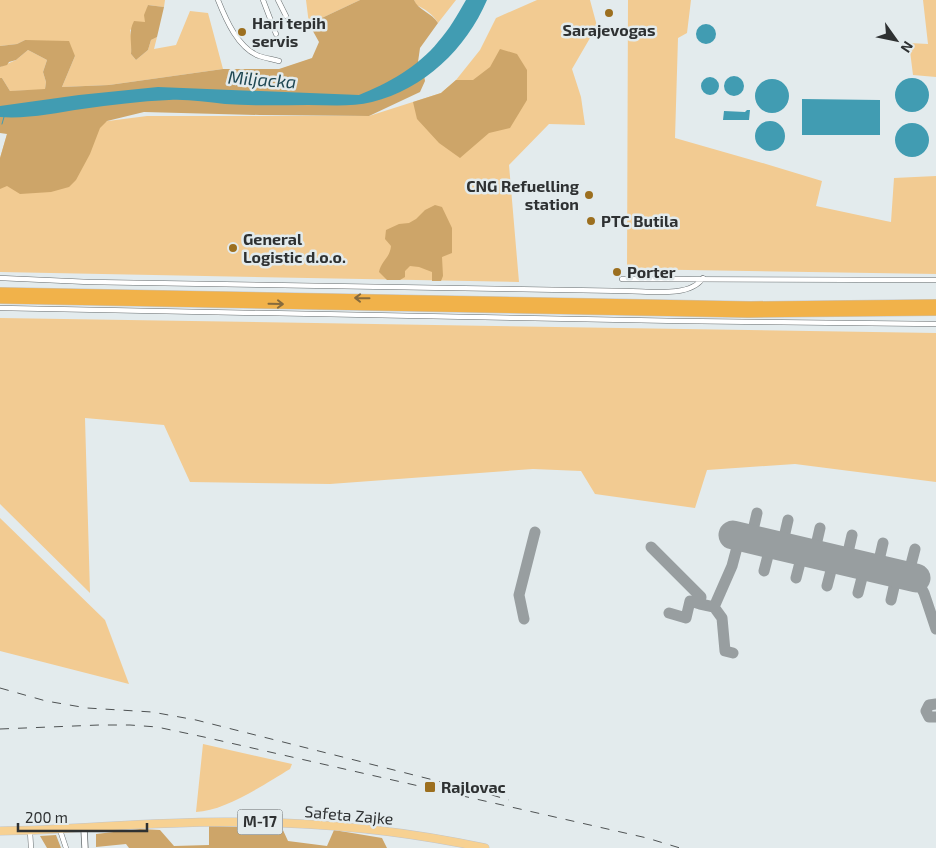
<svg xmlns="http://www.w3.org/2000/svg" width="936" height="848" font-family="'Exo 2',sans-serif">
<rect width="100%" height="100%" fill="#e3ebed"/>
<!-- green -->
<path fill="#f2cb92" d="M0 0H165L164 7 148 5 145 22 130 30 132 42 131 54 136 60 148 50 151 40 157 37 154 49 176 45 190 11 208 13 223 69 109 85 62 87 75 56 25 40 17 44 0 46Z
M306 0H360L309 24Z
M414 0H456L438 23C433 14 425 9 416 5Z
M537 0H590L597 26 572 69 581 97 585 125 549 124 509 165 519 282 0 272V158L7 134 147 116H369L441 93 456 80 480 50 496 18Z
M628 0H691L687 33 678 38 675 138 766 164 822 181 816 206 886 221 891 222 894 178 936 176V274L627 269Z
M923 0H936V77L913 75 909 43 928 44Z
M28 50 47 60 43 72 46 82 45 90 10 91 2 78H0V67L16 60Z
M0 318 936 333V482L795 464 707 470 695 508 595 494 581 471 533 469 330 484 190 482 164 425 85 418 90 593 0 504Z
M0 518 105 620 129 684 0 651Z
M203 744 292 764 290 769C265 784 225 811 196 812Z"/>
<!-- forest -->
<path fill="#cda569" d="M360 0H414C418 10 432 13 438 23L420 48 418 62 423 69 425 81 420 92 369 116 260 115 144 112 107 121 100 128 90 154 76 180 69 187 51 192 20 194 7 186 0 189V158L7 134 0 133V78H2L10 91 45 89 46 82 43 72 47 60 28 50 16 60 9 62 7 65 0 67V46L17 44 25 40 69 41 75 56 62 87 109 85 223 69H279L312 58 319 42 309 24Z
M148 5 164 7 157 37 151 40 148 50 136 60 131 54C132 41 128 32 134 21L145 22 144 15Z
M500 49 517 54 527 70V100L510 128 489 133 460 158 439 143 417 119 413 102 441 93 456 80H473L490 67Z
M435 205 442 207 452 228V253L442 257 443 276 441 281H432V272L419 267 410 266 405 271V277L400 280H387L379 272C381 261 390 258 391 246L385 239 386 230 399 224 409 223 416 219 425 210Z
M209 826 282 828 288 841 327 846 334 830 382 838 387 848H129L126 844 96 847V834L140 829 160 830 174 846 209 845Z
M56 835 61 848H47L40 836Z"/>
<!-- water -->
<path fill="#419cb2" d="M466 0H487C466 49 424 89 372 102 352 107 330 105 308 105 281 105 253 106 225 104 206 102 188 99 169 100 140 101 111 105 82 109 55 113 28 119 0 117V106L79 95 158 87 359 95C387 84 419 66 438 42 449 30 458 14 466 0Z
M696 34a10 10 0 1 1 20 0a10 10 0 1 1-20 0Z
M724 86a10 10 0 1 1 20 0a10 10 0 1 1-20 0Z
M701 86a9 9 0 1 1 18 0a9 9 0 1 1-18 0Z
M895 95a17 17 0 1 1 34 0a17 17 0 1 1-34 0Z
M755 96a17 17 0 1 1 34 0a17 17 0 1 1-34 0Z
M802 99 880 100V135H802Z
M747 110H750L749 120H723L724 111 745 112Z
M755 136a15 15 0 1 1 30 0a15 15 0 1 1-30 0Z
M895 140a17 17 0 1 1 34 0a17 17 0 1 1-34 0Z"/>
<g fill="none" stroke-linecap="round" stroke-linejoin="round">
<!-- stream -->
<path stroke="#419cb2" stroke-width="1" d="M2 124 4 117"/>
<!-- taxiway -->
<path stroke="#989ea0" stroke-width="11" d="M751 539 757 513
M782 546 788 520
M651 547 701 597 700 604 714 607 732 566 740 536
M814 554 820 528
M846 561 852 535
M877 569 883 543
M764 571 771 544
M908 576 915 549
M796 578 803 551
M916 578 924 593 936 629
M827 586 834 559
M858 593 865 566
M891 600 897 574
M714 607 722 618 725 651 733 653
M669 613 686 618 690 601 700 604
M524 619 519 595 535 532
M936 704 929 705 926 711 929 717H936"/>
<!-- runway -->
<path stroke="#989ea0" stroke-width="29" d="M733 535 916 578"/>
<!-- minor casing -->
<g stroke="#666c6e" stroke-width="5.5">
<path id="minor" d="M218 0C226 20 238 48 259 56 265 58 272 59 279 61
M263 0 276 34
M278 0 286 16
M0 278 89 282 627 291C648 291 690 298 703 278
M622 279 936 280
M0 308 680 321 936 324
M60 830 66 848
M30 831 31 848"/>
</g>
<!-- tertiary casing -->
<g stroke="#666c6e" stroke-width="7">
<path id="tertiary" d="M84 829 85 848"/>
</g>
<!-- primary casing -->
<g stroke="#c4c5c6" stroke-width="9">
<path id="primary" d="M0 831C77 830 154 821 232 822 316 822 402 830 485 848"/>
</g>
<!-- motorway casing -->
<g stroke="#c4c5c6" stroke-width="10">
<path id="motorway" d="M0 292 751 306 936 304
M0 299 748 313 936 311"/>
</g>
<!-- minor -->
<use href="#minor" stroke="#fff" stroke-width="4.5"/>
<!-- tertiary -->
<use href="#tertiary" stroke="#fff" stroke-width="5.5"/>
<!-- primary -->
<use href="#primary" stroke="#f7d192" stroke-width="8"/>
<!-- motorway -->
<use href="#motorway" stroke="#f1b24a" stroke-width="9"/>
<!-- rail -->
<path stroke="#4e5253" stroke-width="1" stroke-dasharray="9 9" stroke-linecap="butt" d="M0 688 46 701 87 708 152 712 196 720 485 793 509 800
M0 729 99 725H130L157 727 204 737 647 838 680 848"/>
</g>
<!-- one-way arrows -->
<defs><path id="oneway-shaft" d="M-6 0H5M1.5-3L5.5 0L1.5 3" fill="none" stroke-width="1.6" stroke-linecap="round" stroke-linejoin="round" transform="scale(1.25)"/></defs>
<g stroke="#866b3d">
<use href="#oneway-shaft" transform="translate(362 298) rotate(-179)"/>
<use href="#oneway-shaft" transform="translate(276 304) rotate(1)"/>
</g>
<!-- markers -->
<g fill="#9c6f1f" stroke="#e3ebed" stroke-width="2">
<circle cx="609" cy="13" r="5"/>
<circle cx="242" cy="32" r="5"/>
<circle cx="589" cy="195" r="5"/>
<circle cx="591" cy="221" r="5"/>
<circle cx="233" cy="248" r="5"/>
<circle cx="617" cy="272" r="5"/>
<rect x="424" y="781" width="12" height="12" rx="2.5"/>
</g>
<g text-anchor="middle" stroke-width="5" stroke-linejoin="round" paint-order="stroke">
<!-- shield labels -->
<rect fill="#e3ebed" stroke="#64696a" stroke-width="1" x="237.5" y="809.5" width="45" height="25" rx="4"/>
<g font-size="15" font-weight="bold" fill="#2e3132">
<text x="260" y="827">M-17</text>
</g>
<!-- poi labels -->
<g font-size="16" font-weight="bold" fill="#2e3132" stroke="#e3ebed" text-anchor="start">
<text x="252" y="29">Hari tepih<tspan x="252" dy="18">servis</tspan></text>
<text x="609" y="36" text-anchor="middle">Sarajevogas</text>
<text x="579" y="192" text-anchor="end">CNG Refuelling<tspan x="579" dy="18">station</tspan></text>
<text x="601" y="227">PTC Butila</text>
<text x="243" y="245">General<tspan x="243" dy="18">Logistic d.o.o.</tspan></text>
<text x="627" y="278">Porter</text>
<text x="441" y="793">Rajlovac</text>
</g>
<!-- street labels -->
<g font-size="16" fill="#2e3132" stroke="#e3ebed">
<text transform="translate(349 815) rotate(5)" y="6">Safeta Zajke</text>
</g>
<!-- water labels -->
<g font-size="18" font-style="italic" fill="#204853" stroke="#e3ebed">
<text transform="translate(262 80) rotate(4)" y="6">Miljacka</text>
</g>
</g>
<!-- north arrow -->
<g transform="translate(896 40) rotate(123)" stroke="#e3ebed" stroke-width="4" paint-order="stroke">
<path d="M0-4L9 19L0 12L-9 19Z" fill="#2e3132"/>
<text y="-8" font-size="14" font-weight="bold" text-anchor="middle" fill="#2e3132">N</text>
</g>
<!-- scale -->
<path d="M18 823v8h129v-8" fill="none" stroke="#2e3132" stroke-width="2.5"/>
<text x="25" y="823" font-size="15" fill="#2e3132" stroke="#e3ebed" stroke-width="4" paint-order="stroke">200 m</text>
</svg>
